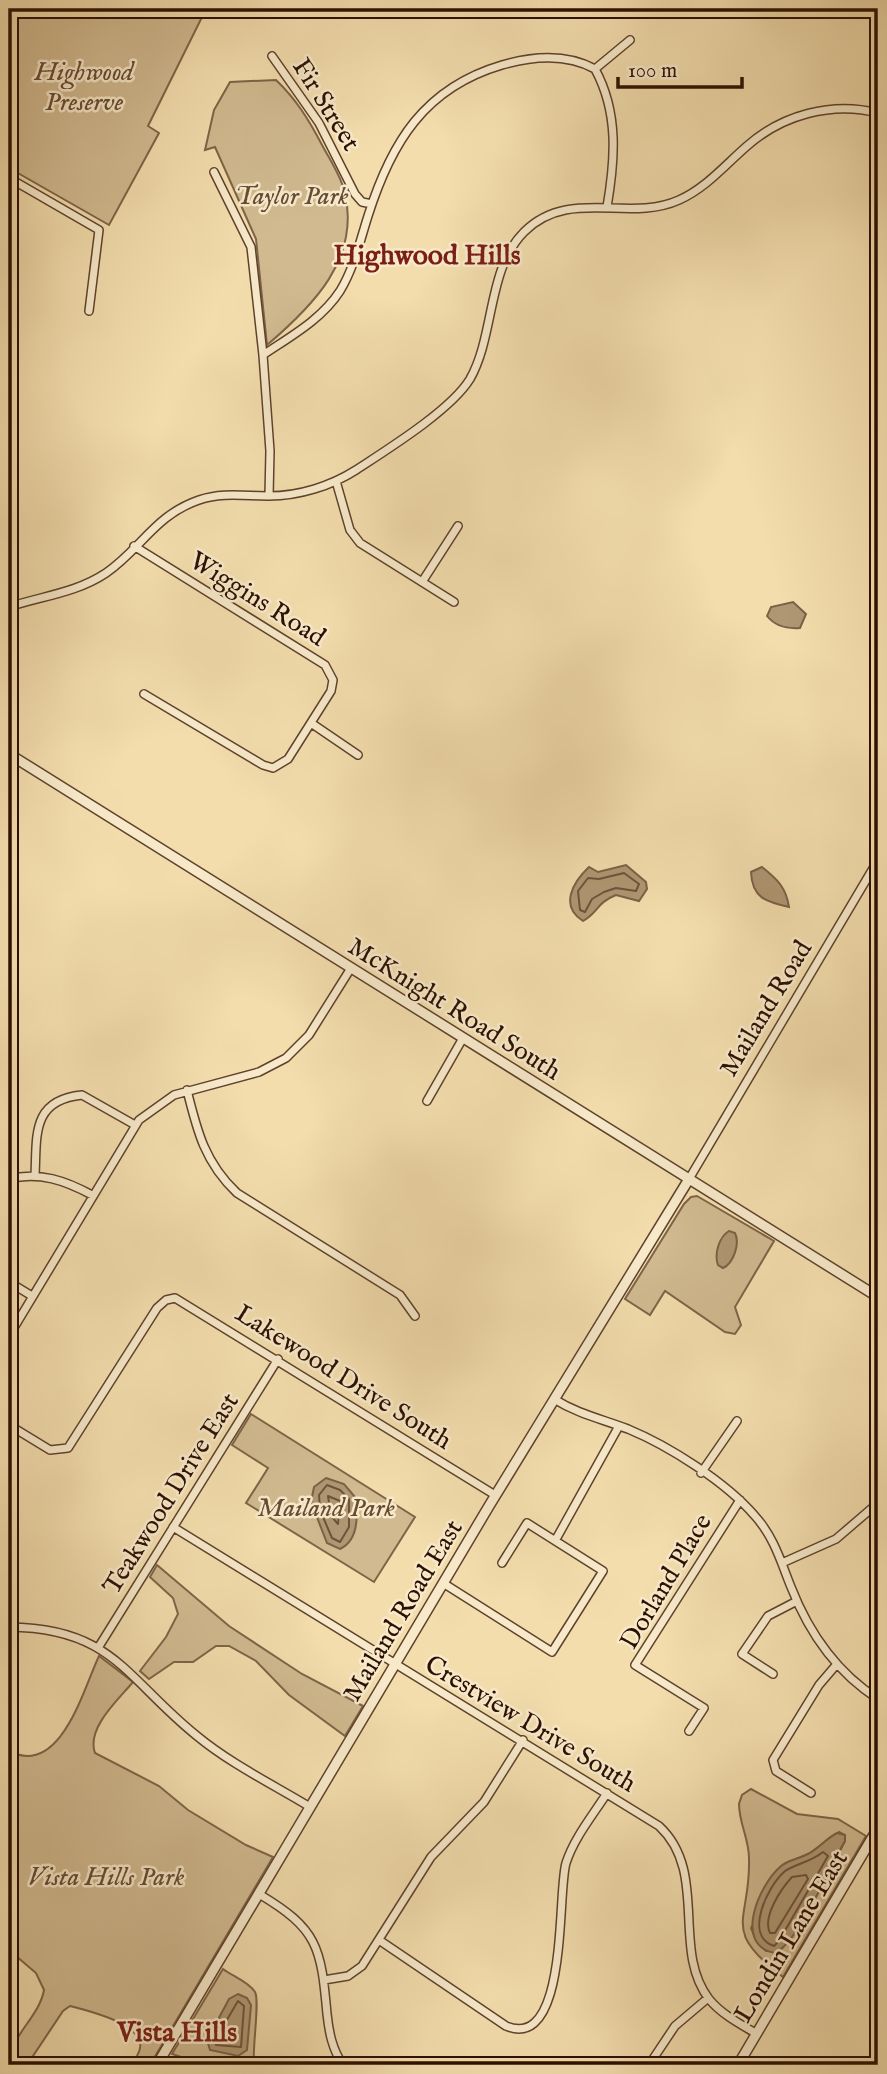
<svg xmlns="http://www.w3.org/2000/svg" width="887" height="2074" font-family="'IM FELL English',serif">
<rect width="100%" height="100%" fill="#f3ddad"/>
<filter id="stains"><feTurbulence type="fractalNoise" baseFrequency=".00286" numOctaves="4"/><feColorMatrix values="0 0 0 0 .2 0 0 0 0 .09 0 0 0 0 .02 0 0 0 .5 -.17"/></filter>
<radialGradient id="worn" r=".72"><stop offset=".6" stop-color="#630" stop-opacity="0"/><stop offset="1" stop-color="#630" stop-opacity=".3"/></radialGradient>
<!-- green -->
<path fill="#d1ba90" stroke="#7e6448" stroke-width="2" fill-rule="evenodd" d="M9 9H206L148 126 159 133 109 225 9 168Z
M276 80C296 99 309 120 322 145 330 160 341 176 345 193 360 259 313 306 267 345L256 239 215 147 205 150 214 110 230 82Z
M697 1196 774 1241 735 1307 741 1325 735 1334 725 1332 665 1291 650 1315 625 1299 684 1204 691 1197Z
M251 1414 415 1517 374 1582 246 1503 268 1468 232 1445Z
M157 1565 229 1626 302 1674 363 1706 345 1736 289 1695 256 1661 229 1646H216L193 1662H174L149 1679 140 1671 166 1637 178 1614 173 1598 150 1577Z
M99 1656 133 1682C119 1699 86 1728 95 1753L159 1786 188 1810 246 1845 273 1857 150 2065H129C169 2029 92 2012 70 2006L63 2011 27 2065H9C9 2036 39 2018 44 1990L36 1973 9 1950V1751C61 1778 84 1687 99 1656Z
M751 1789 797 1814 838 1819 866 1836 783 1977C719 1928 751 1923 749 1858 749 1839 739 1823 739 1804L742 1795ZM839 1832 845 1835V1841L822 1886 781 1950 766 1951 757 1942 751 1928 789 1862 810 1853Z
M223 1969C232 1976 249 1982 255 1992 260 2001 252 2049 254 2065H205L172 2054Z"/>
<!-- water -->
<path fill="#af9773" stroke="#7b6145" stroke-width="2" d="M793 602 806 614 800 628C787 629 775 626 767 616L771 607Z
M626 865 646 882 647 889 639 901 616 895C596 903 599 912 583 921 559 906 573 882 589 867L598 872Z
M762 867C777 879 786 887 789 907 766 902 752 898 751 872Z
M729 1231 735 1233C740 1243 734 1263 723 1268L718 1265C714 1254 719 1237 729 1231Z
M326 1478 344 1484 355 1497C358 1515 359 1540 340 1549L327 1543 311 1502 314 1487Z
M837 1833 845 1835V1841C829 1867 800 1941 775 1953 732 1945 760 1884 780 1867 788 1859 801 1859 810 1853 820 1847 827 1838 837 1833Z
M238 1994 247 1998 251 2005 247 2050 238 2056 210 2050 207 2040 229 1999Z"/>
<g fill="none" stroke-linecap="round" stroke-linejoin="round">
<!-- shore -->
<path stroke="#6e533a" stroke-width="2" d="M624 873 639 884 636 891 616 888 604 892 592 899 585 912 580 910 578 891 588 878 599 879Z
M327 1485 340 1490 349 1499V1527L340 1542 332 1538 320 1510 319 1495Z
M328 1496 340 1501 338 1524 331 1516Z
M823 1852 828 1856 779 1941 774 1946C743 1936 768 1886 784 1872 792 1865 811 1862 823 1852Z
M806 1875 808 1879 775 1933H770C762 1917 781 1889 792 1877Z
M238 2001 244 2006 241 2047 216 2045 215 2040Z"/>
<!-- minor casing -->
<g stroke="#5e422c" stroke-width="10">
<path id="minor" d="M272 56 319 123 355 194 362 202 372 204
M595 69C619 113 615 160 607 207
M214 172 251 247 263 355 270 451 269 496
M9 178 99 230 89 311
M263 355C291 336 321 320 340 291 354 268 360 241 368 216 391 143 424 88 502 65 533 56 566 53 595 69L630 40
M336 481 350 530 360 543 454 602
M134 546 325 665 333 680 331 691 288 759 273 768 263 765 144 694
M422 582 458 526
M9 607C42 596 76 593 106 573 141 549 155 515 199 500 222 492 245 496 269 496 299 496 331 486 356 470 388 449 451 410 470 379 495 335 487 269 524 232 569 187 628 223 679 200 706 188 725 165 747 146 782 115 832 101 878 113
M311 723 358 755
M187 1090C197 1131 205 1163 237 1193L400 1295 415 1316
M427 1101 463 1038
M35 1175C37 1136 31 1100 82 1095L135 1125
M9 1179C39 1171 66 1181 92 1195
M689 1179 878 860
M9 1282 32 1296
M9 1336 139 1120 174 1095 259 1072 286 1058 309 1035 351 968
M554 1399C578 1414 602 1419 628 1429 669 1446 726 1482 755 1516 774 1537 781 1562 791 1587 809 1633 836 1672 878 1699
M9 1425 50 1450 68 1448 157 1308 166 1300 175 1298 495 1495
M701 1473 737 1421
M173 1527 659 1826C709 1872 671 1950 709 1999 721 2014 740 2024 757 2034
M555 1541 619 1426
M782 1563 836 1539 878 1503
M443 1583 552 1652 603 1571 527 1523 502 1563
M9 1627C113 1628 126 1679 197 1736 231 1764 272 1784 310 1807
M98 1648 278 1359
M773 1674 742 1654 768 1616 797 1601
M689 1731 704 1708 635 1665 740 1500
M811 1793 776 1771 773 1760 819 1685 837 1664
M259 1894C318 1929 321 1947 327 2014 329 2032 332 2049 343 2065
M379 1940 506 2026C569 2052 557 1892 566 1863 574 1838 593 1815 607 1793
M324 1980 348 1976 362 1966 431 1857 484 1802 523 1740
M649 2065 675 2026 708 1998"/>
</g>
<!-- tertiary casing -->
<g stroke="#5e422c" stroke-width="12">
<path id="tertiary" d="M9 754 878 1297
M157 2065 489 1506 689 1179
M738 2065 878 1828"/>
</g>
<!-- minor -->
<use href="#minor" stroke="#f7e9ca" stroke-width="7"/>
<!-- tertiary -->
<use href="#tertiary" stroke="#f7e9ca" stroke-width="9"/>
</g>
<g text-anchor="middle" stroke-width="5" stroke-linejoin="round" paint-order="stroke">
<!-- park labels -->
<g font-size="26" font-style="italic" fill="#664b33" stroke="#f7e9ca">
<text x="84" y="80">Highwood<tspan x="84" dy="30">Preserve</tspan></text>
<text x="292" y="204">Taylor Park</text>
<text x="326" y="1516">Mailand Park</text>
<text x="106" y="1885">Vista Hills Park</text>
</g>
<!-- street labels -->
<g font-size="26" fill="#2c0f01" stroke="#f7e9ca">
<text transform="translate(327 104) rotate(58)" y="9">Fir Street</text>
<text transform="translate(258 598) rotate(32)" y="9">Wiggins Road</text>
<text transform="translate(455 1008) rotate(32)" y="9">McKnight Road South</text>
<text transform="translate(765 1008) rotate(-59)" y="9">Mailand Road</text>
<text transform="translate(344 1376) rotate(32)" y="9">Lakewood Drive South</text>
<text transform="translate(170 1493) rotate(-58)" y="9">Teakwood Drive East</text>
<text transform="translate(665 1581) rotate(-59)" y="9">Dorland Place</text>
<text transform="translate(402 1610) rotate(-59)" y="9">Mailand Road East</text>
<text transform="translate(531 1723) rotate(31)" y="9">Crestview Drive South</text>
<text transform="translate(790 1936) rotate(-59)" y="9">Londin Lane East</text>
</g>
<!-- neighbourhood labels -->
<g font-size="28" font-weight="bold" fill="#7a1f14" stroke="#f7e9ca">
<text x="427" y="264">Highwood Hills</text>
<text x="177" y="2041">Vista Hills</text>
</g>
</g>
<!-- margin -->
<rect width="887" height="2074" fill="none" stroke="#f3ddad" stroke-width="35"/>
<rect x="10" y="10" width="866" height="2053" fill="none" stroke="#2c0f01" stroke-width="3.5"/>
<rect x="18" y="18" width="852" height="2039" fill="none" stroke="#2c0f01" stroke-width="2"/>
<!-- scale -->
<path d="M618 77v10h124v-10" fill="none" stroke="#2c0f01" stroke-width="3.5"/>
<text x="628" y="77" font-size="21" fill="#2c0f01" stroke="#f7e9ca" stroke-width="5" paint-order="stroke">100 m</text>
<rect width="100%" height="100%" filter="url(#stains)"/>
<rect width="100%" height="100%" fill="url(#worn)"/>
</svg>
